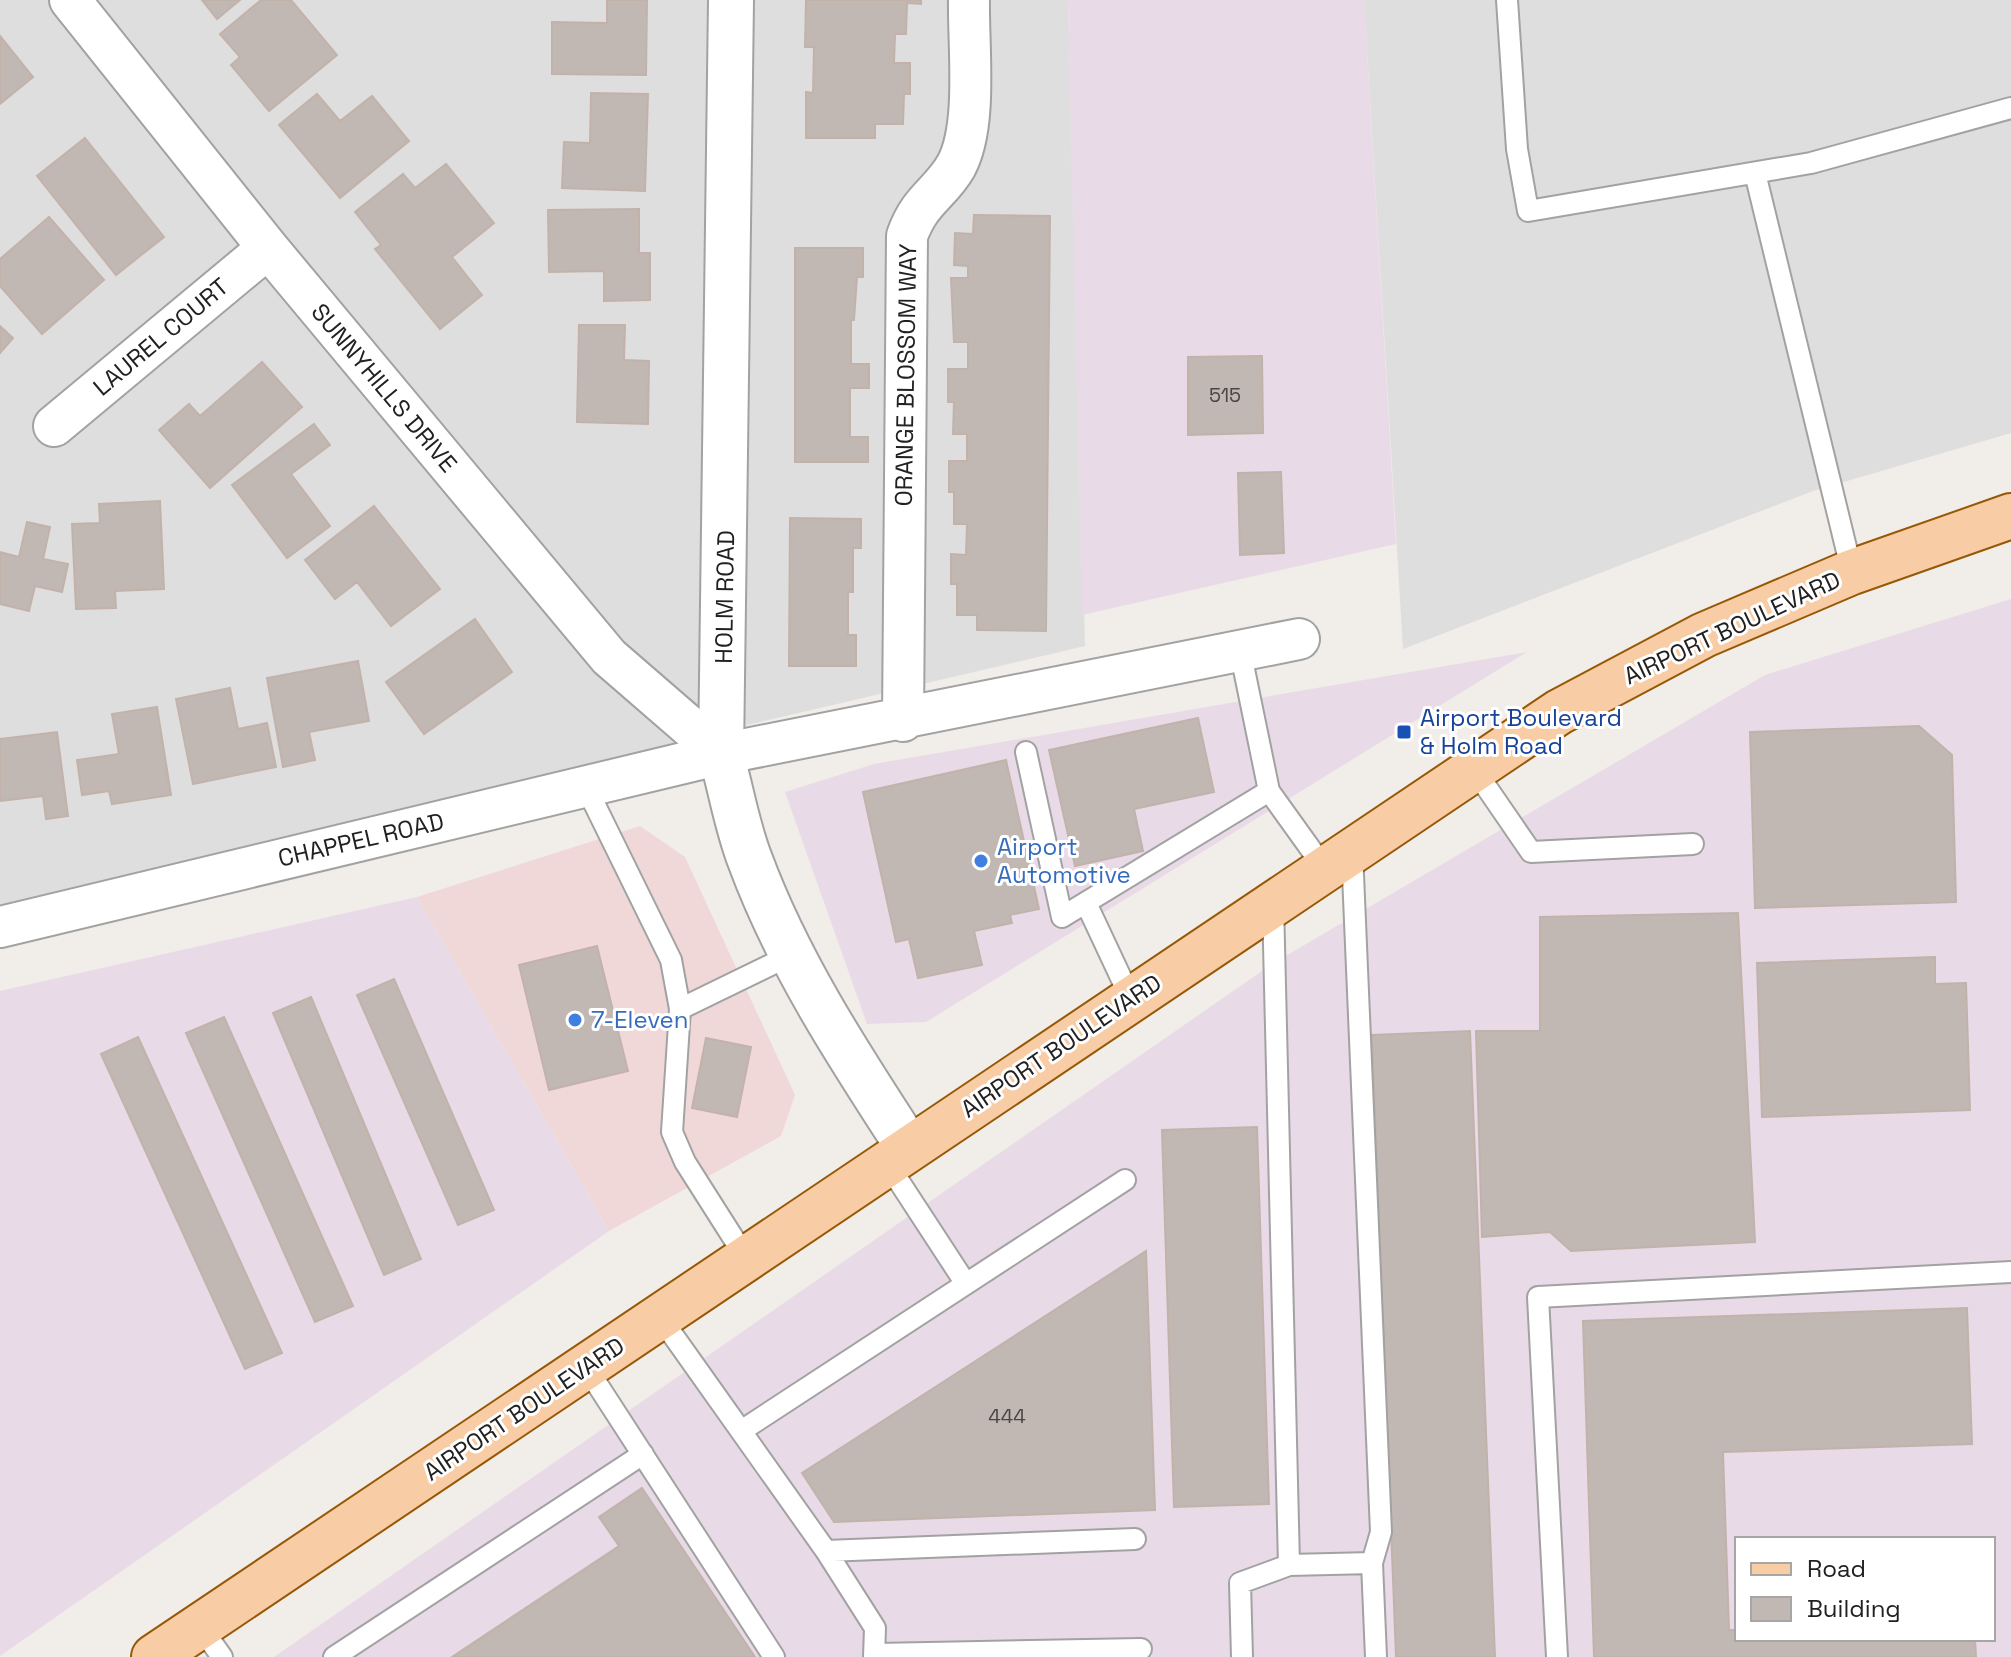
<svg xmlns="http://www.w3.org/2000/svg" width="2011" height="1657" font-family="'Space Grotesk',sans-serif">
<rect width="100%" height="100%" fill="#f1ede8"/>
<!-- residential -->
<path fill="#dfdede" d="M0 0H1068L1085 646 696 737 0 920Z
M1364 0H2011V433L1813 491 1403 649Z"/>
<!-- commercial -->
<path fill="#f0d8d9" d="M640 826 685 857 795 1095 781 1136 609 1231 417 897Z"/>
<!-- industrial -->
<path fill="#e9dae8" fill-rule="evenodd" d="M1068 0H1364L1396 544 1082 615Z
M2011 599V1657H274L1272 964 1765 675ZM1737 1539H1993V1639H1737Z
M1527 652 926 1022 867 1024 785 792 874 764Z
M417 897 609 1231 0 1656V991Z"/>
<!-- building -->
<path fill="#c1b8b4" stroke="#c2b2aa" stroke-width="2" d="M202 0H240L217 19Z
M261 0H291L337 55 269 111 231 65 240 57 220 34Z
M607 0H647L646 75 552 74V22L607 23Z
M806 0H921V4L907 3 906 34H895L894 63H910V94H904L903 124H875V138H806V92L813 93 814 47H805Z
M0 36 33 77 0 104Z
M591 93 648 94 645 191 562 188 564 142 590 143Z
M317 94 340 121 372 96 409 141 340 198 279 125Z
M85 138 164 237 116 275 37 176Z
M446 164 494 223 452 257 482 295 440 329 375 249 381 245 355 212 403 174 415 188Z
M639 209V253H650V300L604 301V271L549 272 548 210Z
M974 215 1050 216 1046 631 977 630V615H957V584H951V554L966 555 967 524H954V492H949V461H967V434H953L954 402H948V369H968V342H954L951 278H968V266L954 265 955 233 973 234Z
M49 217 104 280 42 334 0 286V259Z
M795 248H863V277H857L854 320H851V364H869V388H850V437H868V462H795Z
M579 325H625L624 360 649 361 648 424 577 422Z
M0 326 13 338 0 353Z
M1262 356 1263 433 1188 435V357Z
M262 362 302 407 210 488 159 430 189 404 200 416Z
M314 424 330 445 291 474 330 526 287 558 232 485Z
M1281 472 1284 553 1240 555 1238 473Z
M160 501 164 589 115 591 116 608 76 609 72 524 100 523 99 504Z
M374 506 440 589 391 626 357 582 335 599 305 560Z
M790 518 861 519V548H853V592H848V635H856V666H789Z
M27 522 50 527 43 559 68 564 62 592 35 586 29 611 0 604V552L19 557Z
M475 619 512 672 424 734 386 682Z
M358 661 369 721 309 732 315 760 283 767 267 678Z
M230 688 238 729 267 723 276 767 193 784 176 699Z
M157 707 171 795 112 804 109 791 82 795 77 760 119 754 112 714Z
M1198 718 1214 792 1134 809 1143 851 1075 866 1049 750Z
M1919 726 1952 755 1956 902 1755 908 1750 732Z
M57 732 68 816 46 819 43 796 0 801V739Z
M1006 760 1039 909 1010 915 1012 923 974 931 982 965 918 978 909 939 896 942 863 792Z
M1738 913 1755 1242 1571 1251 1550 1232 1482 1237 1476 1031H1540V917Z
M597 946 628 1071 549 1090 519 965Z
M1935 957V984L1966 983 1970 1110 1762 1117 1757 963Z
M394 979 494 1210 458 1225 357 995Z
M311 997 421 1259 384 1275 273 1013Z
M224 1017 353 1306 315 1322 186 1033Z
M1470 1031 1495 1657H1396L1372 1035Z
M138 1037 282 1353 245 1369 101 1054Z
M706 1038 751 1047 737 1117 692 1108Z
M1257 1127 1269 1504 1174 1507 1162 1130Z
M1146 1251 1155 1510 834 1522 802 1473Z
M1967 1308 1972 1444 1723 1452 1729 1630H1737V1639H1975L1976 1657H1594L1583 1321Z
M642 1488 755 1657H452L619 1546 599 1517Z"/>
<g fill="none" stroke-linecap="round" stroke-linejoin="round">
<!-- service casing -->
<g stroke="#a2a2a2" stroke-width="24">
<path id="service" d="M1507 0 1517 149 1528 211 1811 163 2011 108
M1755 173 1852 572
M1240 650 1269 791 1325 869
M1026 752 1062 917 1269 791
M1474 769 1531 852 1693 844
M586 787 671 960 680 1009 672 1132 685 1162 746 1258
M1352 851 1381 1532 1372 1563 1376 1657
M1086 903 1131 999
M680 1009 791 955
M887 1163 966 1284
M660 1317 826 1551 1135 1539
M586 1367 774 1657
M741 1431 1125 1180
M826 1551 875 1628 874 1657
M1289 1565 1372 1563
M200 1626 222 1657
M876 1654 1141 1649
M334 1657 643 1454
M1242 1657 1240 1583 1289 1565 1273 903
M1557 1657 1538 1297 2011 1272"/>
</g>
<!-- minor casing -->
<g stroke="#a2a2a2" stroke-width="44">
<path id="minor" d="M70 0 268 248 609 657 721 754
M54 426 268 248
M903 721 907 236C920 199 940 194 956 166 978 126 968 46 969 0
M0 927 721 754 1299 639"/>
</g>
<!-- tertiary casing -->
<g stroke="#a2a2a2" stroke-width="48">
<path id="tertiary" d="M731 0 721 754C731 789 737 827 750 860 788 963 849 1056 909 1148"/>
</g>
<!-- primary casing -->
<g stroke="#975806" stroke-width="48">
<path id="primary" d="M154 1657 1559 712 1704 635 1852 572 2011 516"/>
</g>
<!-- service -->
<use href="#service" stroke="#fff" stroke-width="20"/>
<!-- minor -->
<use href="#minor" stroke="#fff" stroke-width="40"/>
<!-- tertiary -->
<use href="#tertiary" stroke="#fff" stroke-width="44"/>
<!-- primary -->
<use href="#primary" stroke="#f8cca5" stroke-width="44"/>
</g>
<!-- markers -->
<rect fill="#1a4fb4" stroke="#fff" stroke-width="3" x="1396" y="724" width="16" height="16" rx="4"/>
<g fill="#3f7fe0" stroke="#fff" stroke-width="3">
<circle cx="981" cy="861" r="8"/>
<circle cx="575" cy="1020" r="8"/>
</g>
<g text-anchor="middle" stroke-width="6" stroke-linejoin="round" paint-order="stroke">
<!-- number labels -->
<g font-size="20" fill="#494746">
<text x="1225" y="402">515</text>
<text x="1007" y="1423">444</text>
</g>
<!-- street labels -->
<g font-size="24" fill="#212121" stroke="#fff">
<text transform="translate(161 337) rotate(-40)" y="8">LAUREL COURT</text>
<text transform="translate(906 375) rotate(-89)" y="8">ORANGE BLOSSOM WAY</text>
<text transform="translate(384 388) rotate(50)" y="8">SUNNYHILLS DRIVE</text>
<text transform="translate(725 597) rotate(-89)" y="8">HOLM ROAD</text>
<text transform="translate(1732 628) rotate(-25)" y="8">AIRPORT BOULEVARD</text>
<text transform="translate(361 840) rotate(-13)" y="8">CHAPPEL ROAD</text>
<text transform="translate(1061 1046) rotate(-34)" y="8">AIRPORT BOULEVARD</text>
<text transform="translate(524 1409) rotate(-34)" y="8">AIRPORT BOULEVARD</text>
</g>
<!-- transit labels -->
<g font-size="24" fill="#164399" stroke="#fff" text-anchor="start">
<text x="1420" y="726">Airport Boulevard<tspan x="1420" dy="28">&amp; Holm Road</tspan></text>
</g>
<!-- shop labels -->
<g font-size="24" fill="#366cbe" stroke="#fff" text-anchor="start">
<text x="997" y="855">Airport<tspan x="997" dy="28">Automotive</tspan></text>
<text x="591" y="1028">7-Eleven</text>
</g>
</g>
<!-- legend -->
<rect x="1735" y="1537" width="260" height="104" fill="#ffffff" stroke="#a6a6a6" stroke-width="2"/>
<rect x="1751" y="1563" width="40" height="12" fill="#f8cca5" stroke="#a6a6a6" stroke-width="2"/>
<text x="1807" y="1577" font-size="24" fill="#212121">Road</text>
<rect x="1751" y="1597" width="40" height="24" fill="#c1b8b4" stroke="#a6a6a6" stroke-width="2"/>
<text x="1807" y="1617" font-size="24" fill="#212121">Building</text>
</svg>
